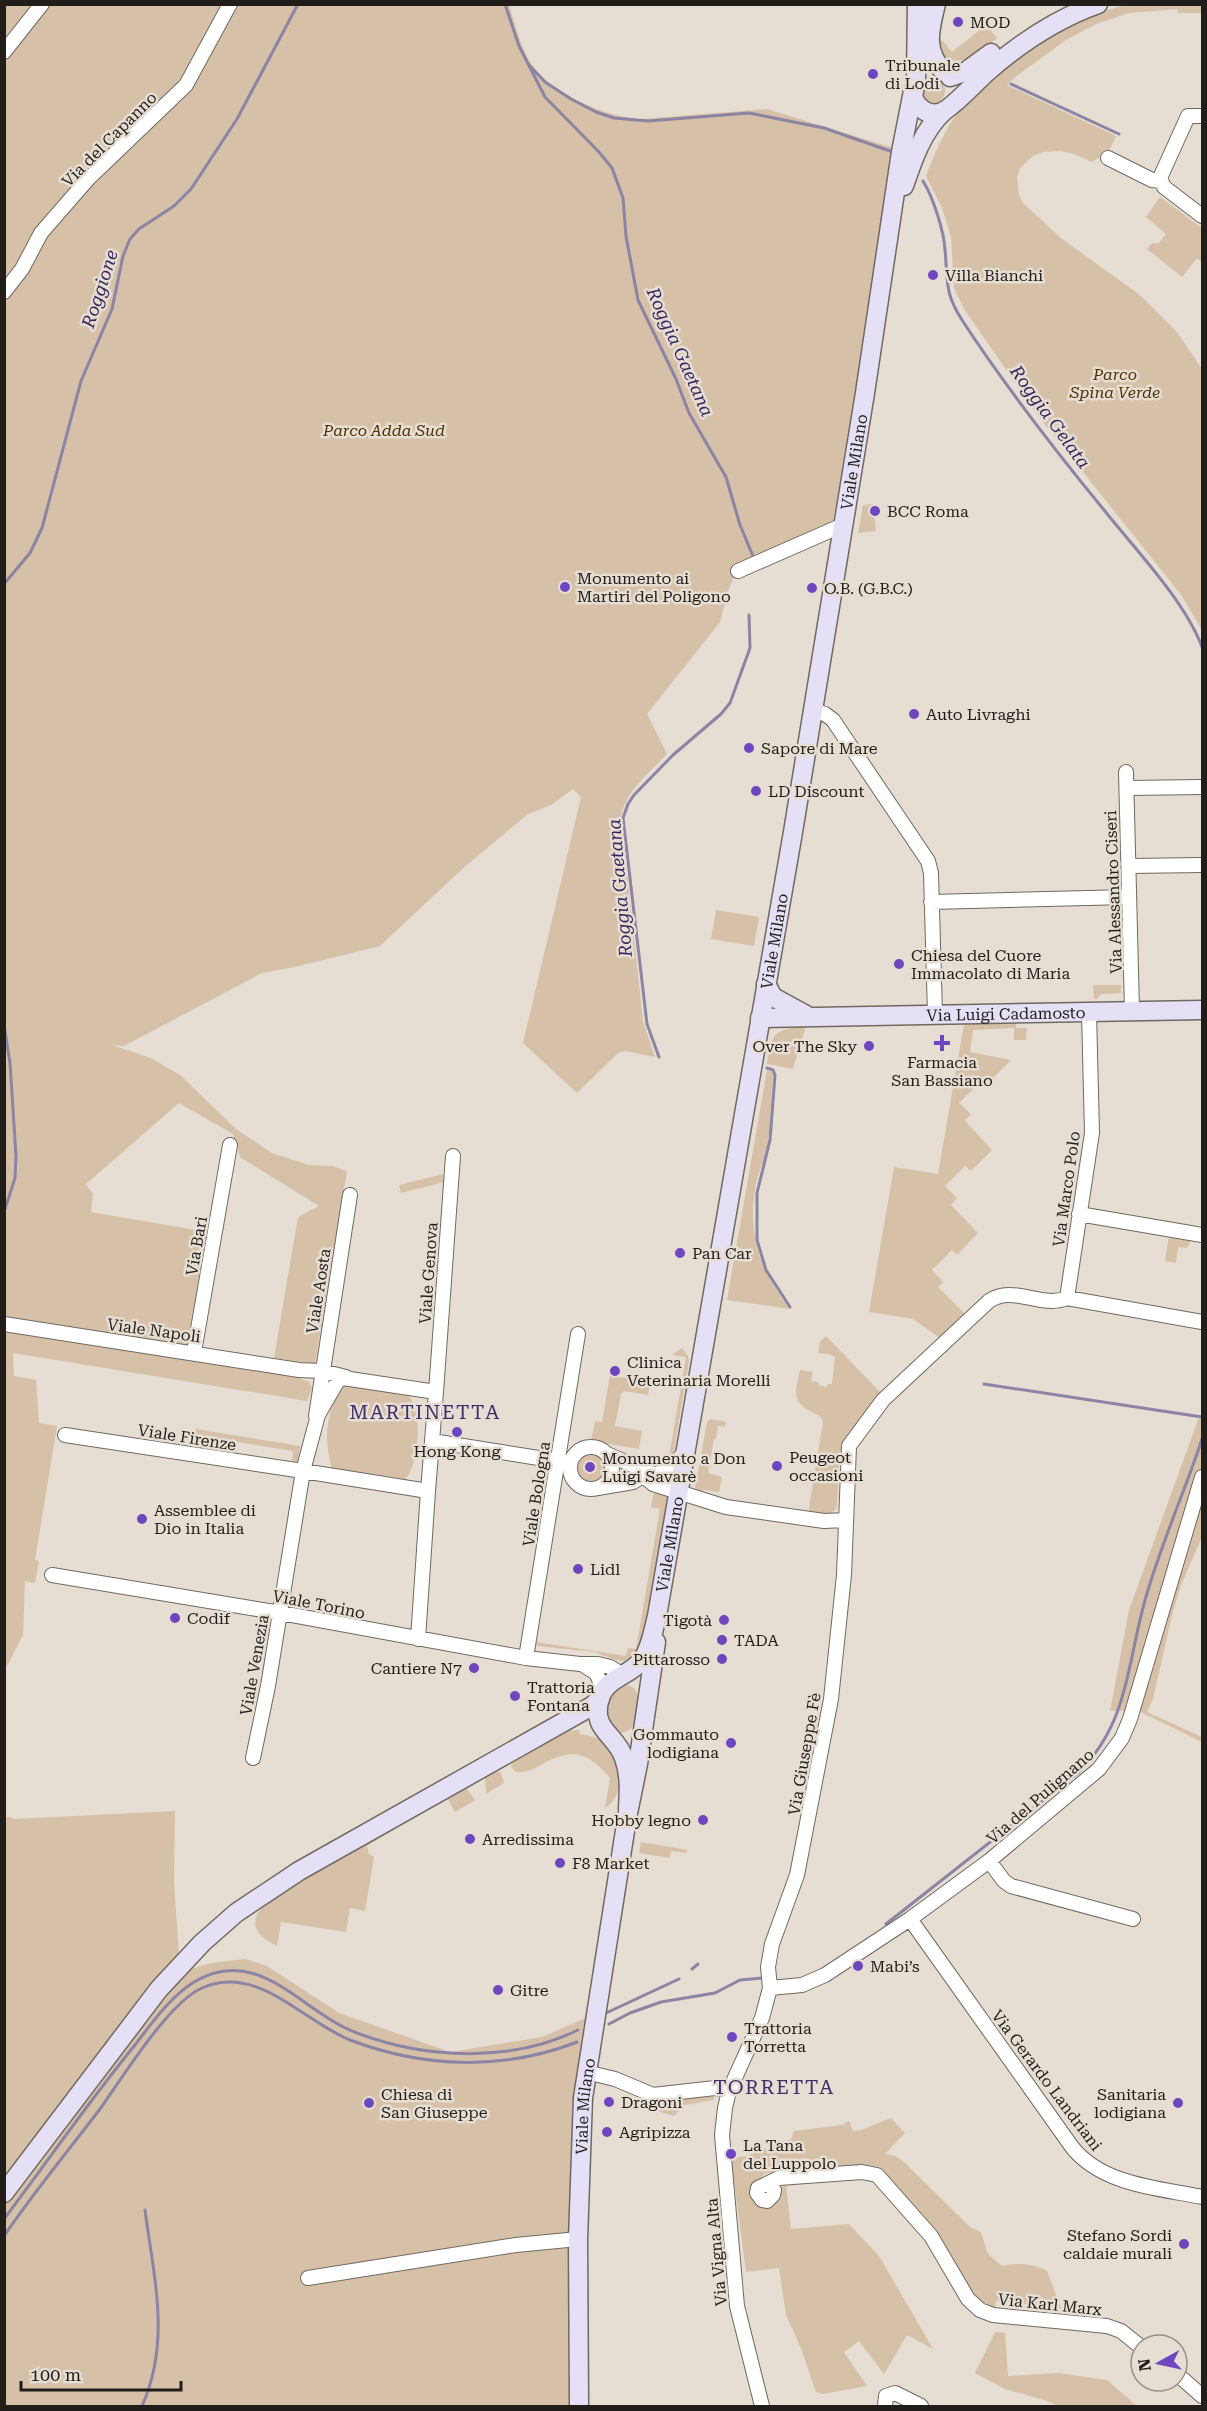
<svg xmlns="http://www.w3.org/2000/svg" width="1207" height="2411" font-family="'Roboto Serif',serif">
<rect width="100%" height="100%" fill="#e6ddd3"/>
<!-- green -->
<path fill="#d6c0a8" d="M1131 4 1202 5V13H1178L1177 9 1129 13 1096 24 1066 40 1014 78 1007 85 1116 136 1109 151 1092 162 1074 154 1060 151 1043 152 1033 156 1020 168 1017 177 1019 195 1023 203 1062 239 1140 295 1177 332 1202 369V630L1182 596 1039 417 964 309 954 288 951 237 942 208 926 176C935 153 944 131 959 111 966 101 977 94 985 85 1027 47 1075 15 1131 4Z
M5 5H509C515 23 520 45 530 62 549 93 606 117 640 119L767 109 897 149 832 528 737 569 728 591 720 622 647 714 667 754C650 773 624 792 621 818L643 1021 655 1057 625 1051 618 1053 577 1093 523 1043 581 797 573 789 551 805 528 814 461 870 380 946 295 967 262 973 124 1046 112 1045 151 1058 180 1075 236 1129 272 1153 309 1165 332 1166 347 1171 315 1364 274 1358 298 1217 319 1206 240 1157 233 1134 179 1103 86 1184 93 1194 91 1212 207 1232 187 1345 37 1324 5 1317Z
M986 25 997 38C980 51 958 73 939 52L936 33 952 52Z
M921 91a12 12 0 1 1 24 0a12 12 0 1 1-24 0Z
M1160 197 1202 228V262L1197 258 1182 277 1147 249 1152 243 1158 244 1166 234 1146 217Z
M873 504 876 531 858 533 863 505Z
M716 910 759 917 754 946 711 939Z
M1093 985H1121V993L1101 994 1097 999H1094Z
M1016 1023V1028H1027L1026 1040H1014V1028L973 1030 970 1052 1011 1060 984 1087 979 1083 959 1103 971 1114 965 1121 992 1150 971 1171 965 1166 945 1186 957 1198 951 1205 978 1233 957 1255 952 1250 932 1270 943 1282 938 1287 965 1314 940 1338 913 1319 869 1312 894 1167 938 1174 964 1024Z
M806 1026 793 1069 767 1064C773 1032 772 1030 806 1026Z
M767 1070 773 1073C771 1098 771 1124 767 1148 765 1158 760 1168 757 1179 746 1230 758 1268 790 1309L727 1300Z
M443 1174 444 1182 401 1193 399 1185Z
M1169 1236 1191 1240 1187 1248 1178 1247 1176 1263 1165 1261Z
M5 1329 296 1377 309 1382 312 1388 307 1401 13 1353 14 1376 36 1380 39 1423 57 1426 35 1560 39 1561 35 1583 25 1581 23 1635 5 1670Z
M826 1336 881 1393 842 1446 839 1462 837 1507C831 1518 820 1515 808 1514L823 1422C821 1416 818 1415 812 1412 790 1401 796 1391 800 1370L813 1372 811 1381 818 1382V1385L827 1387 828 1384H832L835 1357 828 1354 818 1353 820 1342Z
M682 1348 688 1356 689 1361 673 1456 671 1461 658 1469 652 1467 653 1455 669 1457 686 1357 672 1355Z
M610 1375 650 1383 648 1395 624 1391 621 1394 615 1426 642 1431 639 1449 591 1441 595 1421 602 1422Z
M344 1384 407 1395C424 1406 419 1467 405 1479L332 1468C323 1439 326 1409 344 1384Z
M1202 1417V1537L1181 1585 1172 1615 1153 1699 1147 1712 1202 1737V1742L1139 1711H1110L1129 1610 1198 1420Z
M710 1419 726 1422 725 1427 718 1426 716 1439H714L708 1473 722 1477 719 1492 704 1490 697 1493 695 1489 707 1422Z
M196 1429 300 1446 298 1461 292 1462 293 1451 195 1435Z
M575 1467a15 15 0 1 1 30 0a15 15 0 1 1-30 0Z
M657 1492 668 1495V1500L644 1637 635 1654 624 1661 615 1660 595 1652 537 1646 536 1642 626 1656 628 1648 636 1649 660 1509 651 1507 653 1495Z
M624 1684 634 1688C646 1703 639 1734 617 1733L606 1725 607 1697Z
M580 1730 579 1734C587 1735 596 1737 602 1741 622 1755 627 1796 605 1808L610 1778C586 1750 571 1748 539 1766 531 1770 525 1773 516 1772L511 1767 512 1760 565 1731Z
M495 1770 501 1773 504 1783 486 1794 485 1776Z
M465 1786 475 1800 455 1812 447 1797Z
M175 1811 174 1883 179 1955 191 1969 211 1963 245 1959 267 1966 339 2013 450 2052 542 2037 590 2016 574 2406H5V1816L15 1819Z
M424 1811 367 1846 369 1854 374 1857 365 1911 350 1908 346 1932 281 1922 277 1946C265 1940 250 1931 257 1915 266 1894 397 1826 424 1811Z
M641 1842 687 1850 686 1853 671 1851 670 1858 639 1853Z
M713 2092 714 2100 685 2105 674 2116 645 2107 652 2100Z
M891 2118 905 2133 885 2154 895 2156 903 2161 970 2227 981 2232 988 2254 1002 2266C1015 2262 1035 2264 1047 2271L1061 2308 1068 2313 1055 2312V2307L996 2301 995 2309 976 2301 936 2233 880 2167 869 2165 767 2173C753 2180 755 2187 756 2201L779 2190 786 2184 791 2229 849 2224 879 2256 933 2349 907 2335 884 2374 859 2341 844 2352 867 2386 823 2394 816 2392 800 2346 786 2315 779 2268 746 2272 731 2158 746 2156 791 2139 794 2131 842 2125 849 2121 853 2131 861 2130Z
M995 2332 1005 2333 1008 2376 1059 2373 1107 2380 1137 2406H1059L1044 2400 1005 2389 975 2373Z"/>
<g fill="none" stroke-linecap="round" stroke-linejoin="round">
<!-- stream -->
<path stroke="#8b84a2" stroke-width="3" d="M505 4 519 46 545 97 599 152 612 168 623 198 626 236 638 300 676 379 689 413 726 477 740 525 753 556
M530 66 545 82 571 99 596 112 614 118 648 121 749 113 824 128 890 151
M1011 84 1119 134
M923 181C933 197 944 231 945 250 948 280 944 292 962 320 1005 386 1054 449 1104 510 1135 549 1185 601 1202 647
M4 584 30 553 42 528 81 381 112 309 123 256 130 239 139 229 174 206 191 189 237 119 298 4
M4 1025 10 1063 16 1156 15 1178 4 1212
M659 1057 647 1024 623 818 628 804 634 795 673 755 721 714 730 703 750 648 749 615
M767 1068 773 1070 775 1075 770 1140 757 1193V1240L766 1270 790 1307
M984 1384 1202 1417
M886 1924 1079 1772C1128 1723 1127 1666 1144 1604 1159 1548 1184 1494 1202 1439
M692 1969 698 1964
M604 2014 679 1979
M609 2024 630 2013 661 2002 715 1993 740 1980 762 1978
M4 2219C48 2161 89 2101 135 2045 152 2023 170 1997 194 1982 259 1943 302 2013 357 2033 426 2059 511 2063 578 2030
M4 2236C34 2192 68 2151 100 2109 123 2077 168 2003 202 1988 257 1963 302 2021 350 2040 424 2068 503 2071 577 2042
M142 2406C171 2341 154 2279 145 2210"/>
<!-- street casing -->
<g stroke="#706960" stroke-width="16">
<path id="street" d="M4 52 42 4
M1202 116H1188L1160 178 1164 187 1202 216
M1108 158 1152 180 1160 181
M4 292 22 269 41 233 88 179 186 85 230 4
M738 571 843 525
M813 710 825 714 833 720 928 861 931 873 935 1015
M1126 772 1132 1011
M1127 788 1202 787
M1129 866 1202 865
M931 902 1129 897
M1079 1214 1202 1235
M1067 1298 1092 1133 1089 1012
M4 1324 299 1370 322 1371 346 1377
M194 1352 230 1145
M343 1378 436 1392 428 1491 303 1471 318 1415 337 1382Z
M436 1392 453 1156
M316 1416 350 1195
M65 1435 303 1471 268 1686 253 1758
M432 1441 570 1463
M570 1468a21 21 0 1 1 42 0a21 21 0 1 1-42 0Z
M607 1454 655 1475 670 1468 685 1452
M642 1469 646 1478 653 1484 726 1507 824 1521 845 1520
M598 1488 633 1482 638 1479 642 1469
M52 1575 281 1613 526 1658 580 1664H598L610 1667 623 1675
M418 1639 428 1491
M526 1658 578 1334
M582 1664 596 1673 604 1690
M989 1861 1004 1881 1011 1886 1133 1919
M910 1919 1072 2147C1102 2185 1158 2188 1202 2197
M770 1988 802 1985 825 1975 910 1919 989 1861 1099 1769 1122 1738 1130 1719 1202 1477
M586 2072 615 2079 653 2095 715 2088 729 2091
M768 2184 774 2190 773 2195 767 2201 762 2200 757 2193 758 2188 779 2178 862 2172 877 2175 931 2236 968 2299 980 2310 993 2315 1107 2326 1121 2331 1141 2347
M308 2278 516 2245 578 2239
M1177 2374 1202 2396
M762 2406 737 2306 722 2135 725 2108 729 2091 762 2018 770 1988 768 1967 772 1944 797 1875 831 1699 844 1575 849 1446 883 1400 989 1301C1012 1284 1042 1309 1067 1298L1202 1322
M885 2406 886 2396 895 2393 921 2406"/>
</g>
<!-- secondary casing -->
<g stroke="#706960" stroke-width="21">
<g id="secondary">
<path d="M917 4 916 80 913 97C918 109 929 117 942 112 952 108 977 81 987 72 1020 43 1056 19 1098 4"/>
<path d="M936 4C929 31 924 51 944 72"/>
<path d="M950 77 965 72 991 53"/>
<path d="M904 186C913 159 923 130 944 111"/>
<path d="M766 984 773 997 806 1015"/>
<path id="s1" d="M760 1018 1202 1010"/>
<path id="s2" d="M628 1809C629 1791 630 1774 624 1758 616 1734 592 1731 599 1701 605 1677 629 1677 642 1660 651 1648 653 1631 657 1616L793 832 865 393 901 152 913 91"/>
<path d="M4 2193 159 1989 202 1943 236 1913 299 1871 592 1706 600 1699"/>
<path id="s3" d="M579 2406 578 2239 583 2098 627 1818 638 1764 656 1642"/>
</g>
</g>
<!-- street -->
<use href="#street" stroke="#fff" stroke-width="14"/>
<!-- secondary -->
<use href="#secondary" stroke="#e6e0f6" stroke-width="18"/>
</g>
<!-- markers -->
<g fill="#6e46bf" stroke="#e6ddd3" stroke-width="2">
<circle cx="958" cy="22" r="6"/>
<circle cx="873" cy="74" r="6"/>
<circle cx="933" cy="275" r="6"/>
<circle cx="875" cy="511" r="6"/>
<circle cx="565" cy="587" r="6"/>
<circle cx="812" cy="588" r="6"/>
<circle cx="914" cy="714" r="6"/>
<circle cx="749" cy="748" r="6"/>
<circle cx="756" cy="791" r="6"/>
<circle cx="899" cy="964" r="6"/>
<path d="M939 1034h6v6h6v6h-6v6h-6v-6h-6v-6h6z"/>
<circle cx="869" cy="1046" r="6"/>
<circle cx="680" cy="1253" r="6"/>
<circle cx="615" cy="1371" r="6"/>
<circle cx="457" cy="1432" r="6"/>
<circle cx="777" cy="1466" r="6"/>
<circle cx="590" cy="1467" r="6"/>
<circle cx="142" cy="1519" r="6"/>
<circle cx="578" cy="1569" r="6"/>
<circle cx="175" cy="1618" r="6"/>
<circle cx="724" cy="1620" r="6"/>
<circle cx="722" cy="1640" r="6"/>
<circle cx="722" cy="1659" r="6"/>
<circle cx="474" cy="1668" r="6"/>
<circle cx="515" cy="1696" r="6"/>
<circle cx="731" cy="1743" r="6"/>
<circle cx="703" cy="1820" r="6"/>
<circle cx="470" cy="1839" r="6"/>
<circle cx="560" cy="1863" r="6"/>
<circle cx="858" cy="1966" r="6"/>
<circle cx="498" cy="1990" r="6"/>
<circle cx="732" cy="2037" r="6"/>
<circle cx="609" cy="2102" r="6"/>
<circle cx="369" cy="2103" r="6"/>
<circle cx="1178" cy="2103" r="6"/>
<circle cx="607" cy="2132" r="6"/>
<circle cx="731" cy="2154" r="6"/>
<circle cx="1184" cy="2244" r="6"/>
</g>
<g text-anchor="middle" stroke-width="5" stroke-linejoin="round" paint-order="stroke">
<!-- poi labels -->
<g font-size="16" fill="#211e1a" stroke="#e6ddd3" text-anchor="start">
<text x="970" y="28">MOD</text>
<text x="885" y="71">Tribunale<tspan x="885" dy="18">di Lodi</tspan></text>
<text x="945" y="281">Villa Bianchi</text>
<text x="887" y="517">BCC Roma</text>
<text x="577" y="584">Monumento ai<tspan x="577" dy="18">Martiri del Poligono</tspan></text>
<text x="824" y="594">O.B. (G.B.C.)</text>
<text x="926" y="720">Auto Livraghi</text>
<text x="761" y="754">Sapore di Mare</text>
<text x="768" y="797">LD Discount</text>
<text x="911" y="961">Chiesa del Cuore<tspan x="911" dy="18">Immacolato di Maria</tspan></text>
<text x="857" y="1052" text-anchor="end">Over The Sky</text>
<text x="942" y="1068" text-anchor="middle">Farmacia<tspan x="942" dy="18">San Bassiano</tspan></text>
<text x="692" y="1259">Pan Car</text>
<text x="627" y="1368">Clinica<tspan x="627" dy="18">Veterinaria Morelli</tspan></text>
<text x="457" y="1457" text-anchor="middle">Hong Kong</text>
<text x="789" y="1463">Peugeot<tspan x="789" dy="18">occasioni</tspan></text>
<text x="602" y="1464">Monumento a Don<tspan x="602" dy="18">Luigi Savarè</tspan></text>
<text x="154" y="1516">Assemblee di<tspan x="154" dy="18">Dio in Italia</tspan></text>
<text x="590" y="1575">Lidl</text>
<text x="187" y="1624">Codif</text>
<text x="712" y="1626" text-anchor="end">Tigotà</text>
<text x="734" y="1646">TADA</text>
<text x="710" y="1665" text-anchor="end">Pittarosso</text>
<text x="462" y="1674" text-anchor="end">Cantiere N7</text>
<text x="527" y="1693">Trattoria<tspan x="527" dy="18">Fontana</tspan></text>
<text x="719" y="1740" text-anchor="end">Gommauto<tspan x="719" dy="18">lodigiana</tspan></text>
<text x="691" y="1826" text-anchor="end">Hobby legno</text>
<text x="482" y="1845">Arredissima</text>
<text x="572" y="1869">F8 Market</text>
<text x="870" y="1972">Mabi’s</text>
<text x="510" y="1996">Gitre</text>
<text x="744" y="2034">Trattoria<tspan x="744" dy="18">Torretta</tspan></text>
<text x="381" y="2100">Chiesa di<tspan x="381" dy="18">San Giuseppe</tspan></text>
<text x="1166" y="2100" text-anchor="end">Sanitaria<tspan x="1166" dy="18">lodigiana</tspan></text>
<text x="621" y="2108">Dragoni</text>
<text x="619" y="2138">Agripizza</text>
<text x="743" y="2151">La Tana<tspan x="743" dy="18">del Luppolo</tspan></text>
<text x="1172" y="2241" text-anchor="end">Stefano Sordi<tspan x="1172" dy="18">caldaie murali</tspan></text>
</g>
<!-- street labels -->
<g font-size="16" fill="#211e1a" stroke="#e6ddd3">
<text transform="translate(109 139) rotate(-45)" y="6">Via del Capanno</text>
<text dy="6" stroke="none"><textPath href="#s2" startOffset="1395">Viale Milano</textPath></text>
<text transform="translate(1113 892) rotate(-92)" y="6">Via Alessandro Ciseri</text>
<text dy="6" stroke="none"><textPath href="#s2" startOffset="909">Viale Milano</textPath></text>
<text dy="6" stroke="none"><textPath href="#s1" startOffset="246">Via Luigi Cadamosto</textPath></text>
<text transform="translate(1066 1189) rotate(-82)" y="6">Via Marco Polo</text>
<text transform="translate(196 1246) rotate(-80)" y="6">Via Bari</text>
<text transform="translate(428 1273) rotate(-86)" y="6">Viale Genova</text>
<text transform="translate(318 1291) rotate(-81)" y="6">Viale Aosta</text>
<text transform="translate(154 1330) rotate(8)" y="6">Viale Napoli</text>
<text transform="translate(187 1437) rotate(9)" y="6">Viale Firenze</text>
<text transform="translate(536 1494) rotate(-81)" y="6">Viale Bologna</text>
<text dy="6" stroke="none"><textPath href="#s2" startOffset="297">Viale Milano</textPath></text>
<text transform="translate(319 1604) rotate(11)" y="6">Viale Torino</text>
<text transform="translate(254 1665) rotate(-80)" y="6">Viale Venezia</text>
<text transform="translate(804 1754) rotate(-80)" y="6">Via Giuseppe Fè</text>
<text transform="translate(1040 1796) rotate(-41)" y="6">Via del Pulignano</text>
<text transform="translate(1047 2080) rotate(53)" y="6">Via Gerardo Landriani</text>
<text dy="6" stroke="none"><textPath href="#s3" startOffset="300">Viale Milano</textPath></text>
<text transform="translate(716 2252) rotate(-95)" y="6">Via Vigna Alta</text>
<text transform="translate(1050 2304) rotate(6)" y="6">Via Karl Marx</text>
</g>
<!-- park labels -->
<g font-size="16" font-style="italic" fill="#513000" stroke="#e6ddd3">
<text x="1115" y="380">Parco<tspan x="1115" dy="18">Spina Verde</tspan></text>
<text x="384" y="436">Parco Adda Sud</text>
</g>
<!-- water labels -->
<g font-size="18" font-style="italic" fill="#38275f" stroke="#e6ddd3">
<text transform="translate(100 289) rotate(-72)" y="6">Roggione</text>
<text transform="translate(680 352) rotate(66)" y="6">Roggia Gaetana</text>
<text transform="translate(1050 417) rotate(54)" y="6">Roggia Gelata</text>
<text transform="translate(620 888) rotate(-95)" y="6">Roggia Gaetana</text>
</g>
<!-- quarter labels -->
<g font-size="20" letter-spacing="1.5" fill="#3e2d68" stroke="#e6ddd3">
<text x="425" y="1419">MARTINETTA</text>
<text x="774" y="2094">TORRETTA</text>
</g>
</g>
<!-- border -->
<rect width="1207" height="2411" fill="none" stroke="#211e1a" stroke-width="12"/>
<!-- north arrow -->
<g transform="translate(1159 2363) rotate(262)"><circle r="28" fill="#e6ddd3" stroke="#979189" stroke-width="1.5"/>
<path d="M0-4.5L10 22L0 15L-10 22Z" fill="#6e46bf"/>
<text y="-9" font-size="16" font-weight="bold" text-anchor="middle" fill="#211e1a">N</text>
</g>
<!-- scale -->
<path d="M21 2381v9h160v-9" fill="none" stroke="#211e1a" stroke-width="3"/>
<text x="30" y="2381" font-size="18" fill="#211e1a" stroke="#e6ddd3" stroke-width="4.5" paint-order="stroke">100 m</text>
</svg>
